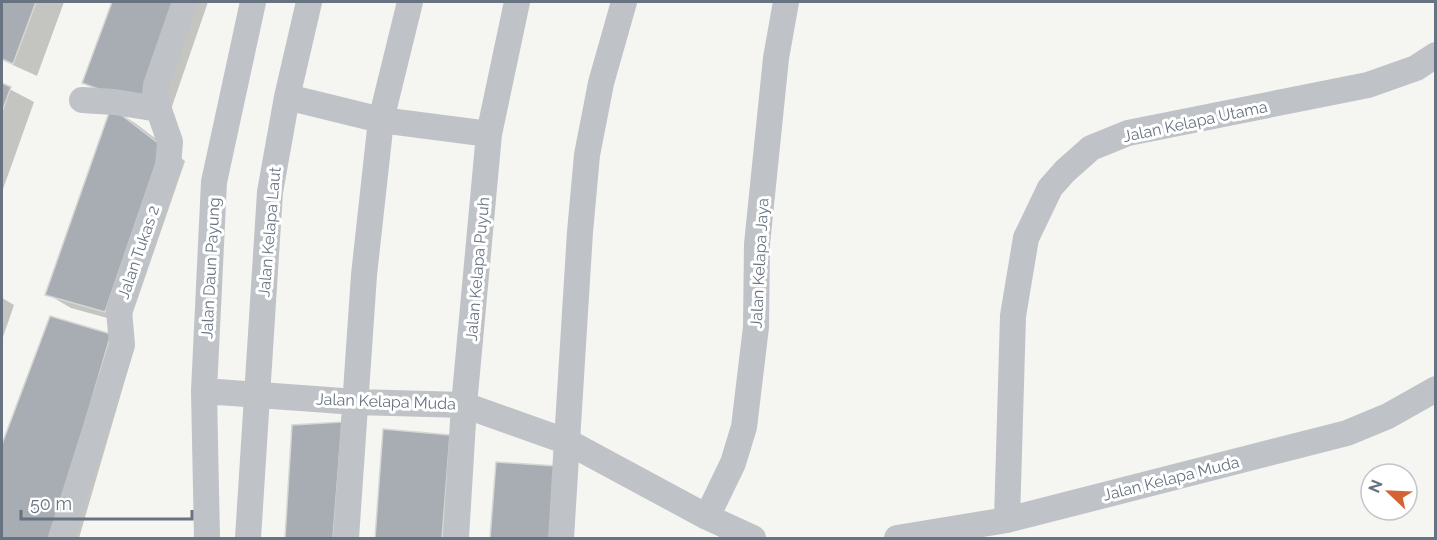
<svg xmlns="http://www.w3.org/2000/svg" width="1437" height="540" font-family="Raleway,sans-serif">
<rect width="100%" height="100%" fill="#f5f5f2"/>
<!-- shadow -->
<path fill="#0003" d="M2 2H64L37 76 2 60Z
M114 2H208L168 118 108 96 84 82Z
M2 85 34 102 2 192Z
M112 109 135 123 185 161 129 324 71 308 47 294Z
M2 298 14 305 2 340Z
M51 318 110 335 134 349 79 538H2V448Z
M294 426 347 538H287Z
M385 431 449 436 456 538H377Z
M497 464 564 538H491Z"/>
<!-- building -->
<path fill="#a7adb2" stroke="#d6d7d5" stroke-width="1.5" d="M2 2H36L13 64 2 59Z
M112 2H180L144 106 82 83Z
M2 83 11 87 2 112Z
M111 107 162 146 105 312 45 295Z
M50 316 111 334 51 538H2V444Z
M342 422 333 538H285L292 425Z
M383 429 450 435 442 538H375Z
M496 462 556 466 551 538H490Z"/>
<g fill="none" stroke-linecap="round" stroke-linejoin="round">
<!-- minor -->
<path stroke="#bfc2c6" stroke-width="26" d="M287 97 381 120 489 134
M82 100 114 102 159 109
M204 391 356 402 464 405 568 442 707 517 753 538
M707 517 733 463 744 427 756 327 757 244 776 58 786 2
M1007 520 1013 316 1026 238 1050 188 1065 171 1091 148 1128 133 1368 85 1416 68 1436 55
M61 538 122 345 119 310 168 166 170 142 157 104 155 95 156 85 185 2
M207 538 204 391 214 182 253 2
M248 538 270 192 287 97 309 2
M346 538 364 275 381 120 410 2
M456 538 464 405 489 134 517 2
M561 538 580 232 587 155 601 83 624 2
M897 538 1007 520 1347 433 1388 416 1436 389"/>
</g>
<g text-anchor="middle" stroke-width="6" stroke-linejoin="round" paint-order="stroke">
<!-- street labels -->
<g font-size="16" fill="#677380" stroke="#fff">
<text transform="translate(1195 121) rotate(-12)" y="6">Jalan Kelapa Utama</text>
<text transform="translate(269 232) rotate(-85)" y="6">Jalan Kelapa Laut</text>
<text transform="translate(138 252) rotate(-71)" y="6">Jalan Tukas 2</text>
<text transform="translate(759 263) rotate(-87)" y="6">Jalan Kelapa Jaya</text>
<text transform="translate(210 268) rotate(-87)" y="6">Jalan Daun Payung</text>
<text transform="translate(477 269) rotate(-85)" y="6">Jalan Kelapa Puyuh</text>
<text transform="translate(386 401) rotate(2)" y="6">Jalan Kelapa Muda</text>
<text transform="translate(1171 478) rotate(-14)" y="6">Jalan Kelapa Muda</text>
</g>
</g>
<!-- border -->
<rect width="1437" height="540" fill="none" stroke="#677380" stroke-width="6"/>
<!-- north arrow -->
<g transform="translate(1389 492) rotate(293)"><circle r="28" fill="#ffffff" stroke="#c2c7cc" stroke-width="1.5"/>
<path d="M0-4.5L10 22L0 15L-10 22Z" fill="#d36435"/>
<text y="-9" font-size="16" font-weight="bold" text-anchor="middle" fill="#677380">N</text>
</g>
<!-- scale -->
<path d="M21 510v9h171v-9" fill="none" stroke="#677380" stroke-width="3"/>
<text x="30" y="510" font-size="18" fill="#677380" stroke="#ffffff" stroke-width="4.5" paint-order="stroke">50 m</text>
</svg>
